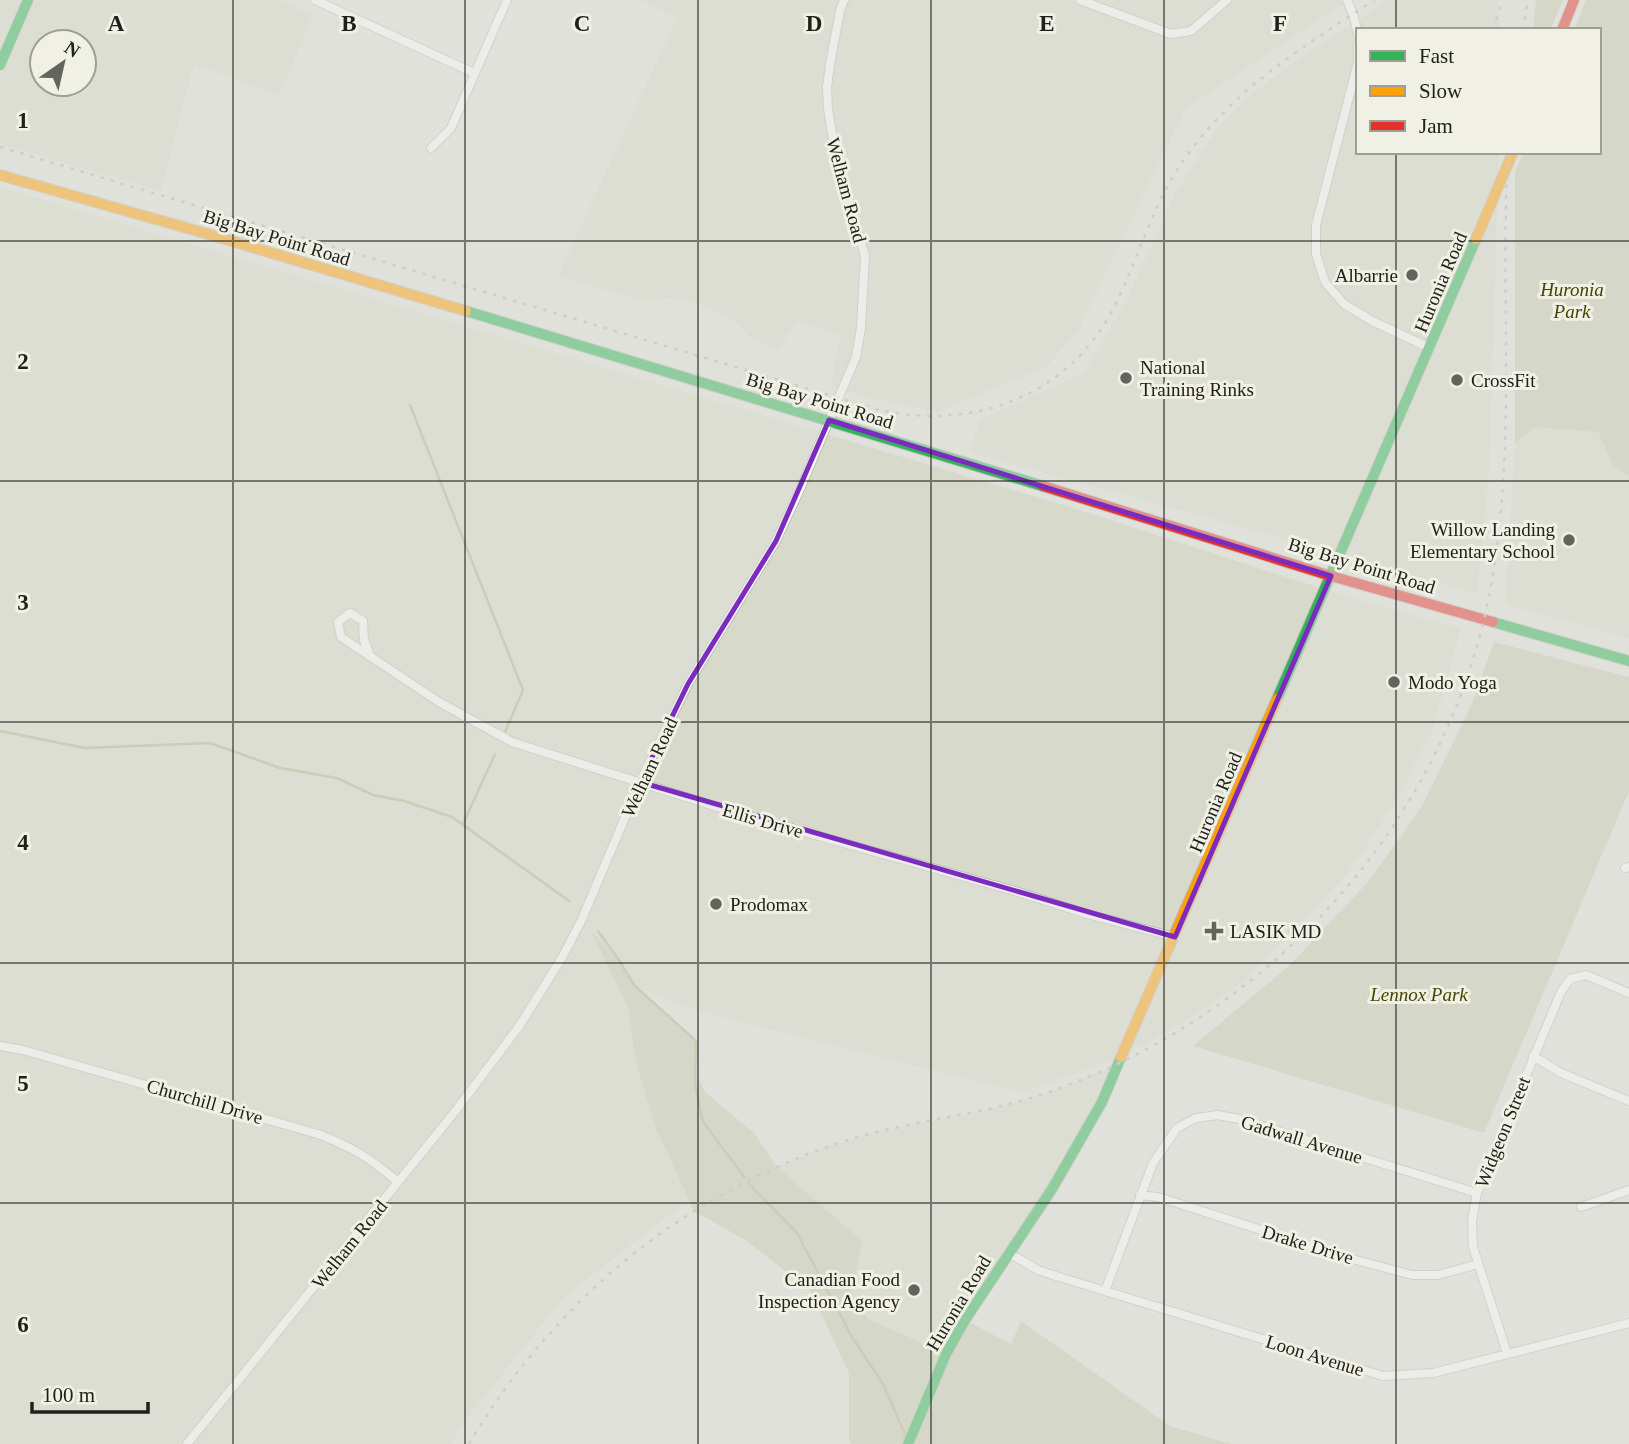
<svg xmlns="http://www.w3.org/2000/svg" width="1629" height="1444" font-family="Georgia,serif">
<rect width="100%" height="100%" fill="#e0e1da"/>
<!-- built -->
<path fill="#d7d9ca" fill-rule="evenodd" d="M0 0H279L313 16 279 96 194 64 161 191 0 144ZM42 42H84V84H42Z
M641 0H1349L1185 109 1078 331 1046 367 937 412 857 395 831 385 840 336 797 321 778 350 750 338 734 320 682 297 644 301 558 276 677 18Z
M1387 0H1497L1500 30H1358V152H1499L1489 474 1477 594 1355 558 970 453 980 420 1084 373 1127 300 1176 191 1219 126 1248 97 1286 68Z
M0 187 1073 508 1339 594 1461 629 1433 728 1401 793 1348 873 1242 983 1169 1031 1114 1060 1023 1092 977 1082 692 1009 634 985 617 957 592 934 628 1007 636 1062 655 1126 689 1200 564 1297 463 1424 451 1444H0Z
M1534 427 1598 432 1613 465 1629 476V638L1505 604 1515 444Z
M1119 1064 1102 1102 946 1354 868 1319 851 1298 777 1167 810 1153 869 1134 995 1108 1046 1094Z"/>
<!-- green -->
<path fill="#c8cab3" d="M1536 0H1563L1550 30H1533Z
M1586 0H1629V476L1613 465 1598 432 1534 427 1515 444V172L1524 152H1599V30H1574Z
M1494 642 1629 677V791L1484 1133 1193 1046 1290 965 1369 881 1422 806 1471 706Z
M591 932 617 957 634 985 696 1041 695 1072 705 1092 755 1134 777 1167 862 1241 851 1298 868 1319 946 1354 965 1320 1011 1344 1021 1321 1170 1426 1232 1444H851L849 1440V1373L810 1290 745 1240 694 1211 655 1126 636 1062 628 1007Z"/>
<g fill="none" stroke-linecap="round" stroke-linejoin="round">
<!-- stream -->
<path stroke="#b1b48e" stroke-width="2.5" d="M410 405 523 690 505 732
M0 731 85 748 210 743 280 768 337 778 373 795 404 801 452 817 569 901
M463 824 495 754
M598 931 617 957 634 985 696 1041 695 1085 703 1122 745 1178
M748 1183 797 1233 852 1337 883 1384 907 1439"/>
<!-- street casing -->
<g stroke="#bdbdb8" stroke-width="10">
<path id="street" d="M315 0 474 73
M1080 0 1171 34 1191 31 1227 0
M1347 0 1353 14 1358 34
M1358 46V62L1316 225V254L1325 282 1344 304 1372 321 1430 348
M431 148 451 128 507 0
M370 656 364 640 363 621 350 613 338 622 341 637 439 702 512 742 733 812 1015 891 1087 914 1175 937
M1625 868 1629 867
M0 1046 23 1050 318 1134C352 1147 370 1158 398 1182
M1533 1056 1561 1073 1629 1101
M1140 1195 1158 1197 1352 1259 1412 1275H1438L1478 1264
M1581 1207 1629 1190
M1009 1253 1038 1270 1056 1276 1383 1376 1433 1373 1629 1323
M1105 1291 1153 1163 1177 1128 1196 1118 1218 1115 1239 1119 1477 1193
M1507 1353 1473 1247 1472 1221 1477 1193 1561 992 1570 979 1586 975 1629 993
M187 1444 457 1109 520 1025 563 956 582 919 640 782 688 684 776 541 800 489 856 357 861 328 865 256 835 154 828 108 827 87 830 64 840 11 844 0"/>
</g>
<!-- fast casing -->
<g stroke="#bdbdb8" stroke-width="12">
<path id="fast" d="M0 65 28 0
M466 311 1043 486
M1493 622 1629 661
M1277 699 1476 239
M908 1444 946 1354 965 1320 1052 1189 1102 1102 1121 1057"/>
</g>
<!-- slow casing -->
<g stroke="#bdbdb8" stroke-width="12">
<path id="slow" d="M0 175 208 234 466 311
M1476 239 1513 152
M1121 1057 1277 699"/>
</g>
<!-- jam casing -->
<g stroke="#bdbdb8" stroke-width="12">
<path id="jam" d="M1562 30 1574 0
M1043 486 1331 576 1493 622"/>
</g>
<!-- street -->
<use href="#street" stroke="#fafaf9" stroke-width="8"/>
<!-- fast -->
<use href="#fast" stroke="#30b455" stroke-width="10"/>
<!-- slow -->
<use href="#slow" stroke="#ff9f0a" stroke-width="10"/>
<!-- jam -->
<use href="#jam" stroke="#e5322d" stroke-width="10"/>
<!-- rail -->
<path stroke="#b6b6b5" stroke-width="2.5" stroke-dasharray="3.5 7" stroke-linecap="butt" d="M1493 30 1502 0
M1523 30 1528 0
M0 147 879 410C975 431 1071 396 1116 303 1141 252 1155 196 1190 151 1242 83 1304 47 1374 0
M469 1444C541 1323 644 1227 773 1169 815 1149 859 1135 904 1126 953 1115 1002 1109 1049 1092 1259 1019 1430 841 1483 623 1520 469 1499 309 1508 152"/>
</g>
<!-- marked area -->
<path d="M0 0H1629V1444H0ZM829 420 1331 576 1175 937 640 782 688 684 776 541Z" fill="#e0e1da" fill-opacity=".55" fill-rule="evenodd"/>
<path fill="none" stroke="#7b2cbf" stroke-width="5" stroke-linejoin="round" d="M829 420 1331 576 1175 937 640 782 688 684 776 541Z"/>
<!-- grid -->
<path fill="none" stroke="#20211c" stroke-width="2" stroke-opacity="0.55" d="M233 0V1444M465 0V1444M698 0V1444M931 0V1444M1164 0V1444M1396 0V30M1396 152V1444M0 241H1629M0 481H1629M0 722H1629M0 963H1629M0 1203H1629"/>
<!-- markers -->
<g fill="#63645e" stroke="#f0f1e4" stroke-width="2.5">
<circle cx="1412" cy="275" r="7"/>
<circle cx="1126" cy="378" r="7"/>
<circle cx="1457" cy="380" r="7"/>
<circle cx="1569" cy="540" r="7"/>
<circle cx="1394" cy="682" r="7"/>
<circle cx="716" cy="904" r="7"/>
<path d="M1210.5 920.5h7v7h7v7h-7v7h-7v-7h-7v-7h7z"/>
<circle cx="914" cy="1290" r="7"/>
</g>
<g text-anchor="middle" stroke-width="6" stroke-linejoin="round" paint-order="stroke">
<!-- street labels -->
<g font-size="19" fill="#20211c" stroke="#f0f1e4">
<text transform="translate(847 190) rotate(75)" y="7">Welham Road</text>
<text transform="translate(277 237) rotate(17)" y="7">Big Bay Point Road</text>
<text transform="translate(1440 282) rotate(-67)" y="7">Huronia Road</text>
<text transform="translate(820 400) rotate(17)" y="7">Big Bay Point Road</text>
<text transform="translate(1362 565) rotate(17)" y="7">Big Bay Point Road</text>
<text transform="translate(649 767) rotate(-65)" y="7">Welham Road</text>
<text transform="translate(1215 802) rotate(-67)" y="7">Huronia Road</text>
<text transform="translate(763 820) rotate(16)" y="7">Ellis Drive</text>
<text transform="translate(205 1101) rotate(16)" y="7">Churchill Drive</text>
<text transform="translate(1502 1132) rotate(-68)" y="7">Widgeon Street</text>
<text transform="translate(1302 1139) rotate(17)" y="7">Gadwall Avenue</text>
<text transform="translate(349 1244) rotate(-51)" y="7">Welham Road</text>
<text transform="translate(1308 1244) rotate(17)" y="7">Drake Drive</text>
<text transform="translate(958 1303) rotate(-59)" y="7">Huronia Road</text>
<text transform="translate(1315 1355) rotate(17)" y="7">Loon Avenue</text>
</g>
<!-- poi labels -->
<g font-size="19" fill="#20211c" stroke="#f0f1e4" text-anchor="start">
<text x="1398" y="282" text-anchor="end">Albarrie</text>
<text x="1140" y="374">National<tspan x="1140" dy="22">Training Rinks</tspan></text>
<text x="1471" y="387">CrossFit</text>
<text x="1555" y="536" text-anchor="end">Willow Landing<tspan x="1555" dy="22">Elementary School</tspan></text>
<text x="1408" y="689">Modo Yoga</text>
<text x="730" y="911">Prodomax</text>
<text x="1230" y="938">LASIK MD</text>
<text x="900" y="1286" text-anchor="end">Canadian Food<tspan x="900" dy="22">Inspection Agency</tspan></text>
</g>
<!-- park labels -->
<g font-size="19" font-style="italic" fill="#434503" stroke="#f0f1e4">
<text x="1572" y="296">Huronia<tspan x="1572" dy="22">Park</tspan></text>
<text x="1419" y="1001">Lennox Park</text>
</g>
</g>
<g font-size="23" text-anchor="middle" font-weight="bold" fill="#20211c" stroke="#f0f1e4" stroke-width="6" stroke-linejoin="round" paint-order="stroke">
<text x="116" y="31">A</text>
<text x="349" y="31">B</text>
<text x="582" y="31">C</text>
<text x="814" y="31">D</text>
<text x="1047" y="31">E</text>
<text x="1280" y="31">F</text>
<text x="23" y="128">1</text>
<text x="23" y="369">2</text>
<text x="23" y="610">3</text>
<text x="23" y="850">4</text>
<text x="23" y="1091">5</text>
<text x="23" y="1332">6</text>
</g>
<!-- legend -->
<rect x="1356" y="28" width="245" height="126" fill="#f0f1e4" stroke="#9d9e94" stroke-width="2"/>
<rect x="1370" y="51" width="35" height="10" fill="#30b455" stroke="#9d9e94" stroke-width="2"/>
<text x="1419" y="63" font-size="21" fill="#20211c">Fast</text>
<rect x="1370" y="86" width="35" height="10" fill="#ff9f0a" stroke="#9d9e94" stroke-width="2"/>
<text x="1419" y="98" font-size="21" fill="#20211c">Slow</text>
<rect x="1370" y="121" width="35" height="10" fill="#e5322d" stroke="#9d9e94" stroke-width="2"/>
<text x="1419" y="133" font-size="21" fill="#20211c">Jam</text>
<!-- north arrow -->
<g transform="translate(63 63) rotate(34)"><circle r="33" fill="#f0f1e4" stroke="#9d9e94" stroke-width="2"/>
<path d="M0-5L12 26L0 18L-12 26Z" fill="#63645e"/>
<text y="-10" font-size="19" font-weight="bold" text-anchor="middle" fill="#20211c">N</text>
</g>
<!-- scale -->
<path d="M32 1402v10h116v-10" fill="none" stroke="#20211c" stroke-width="3.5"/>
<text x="42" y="1402" font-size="21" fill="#20211c" stroke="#f0f1e4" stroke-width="5" paint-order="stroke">100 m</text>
</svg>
